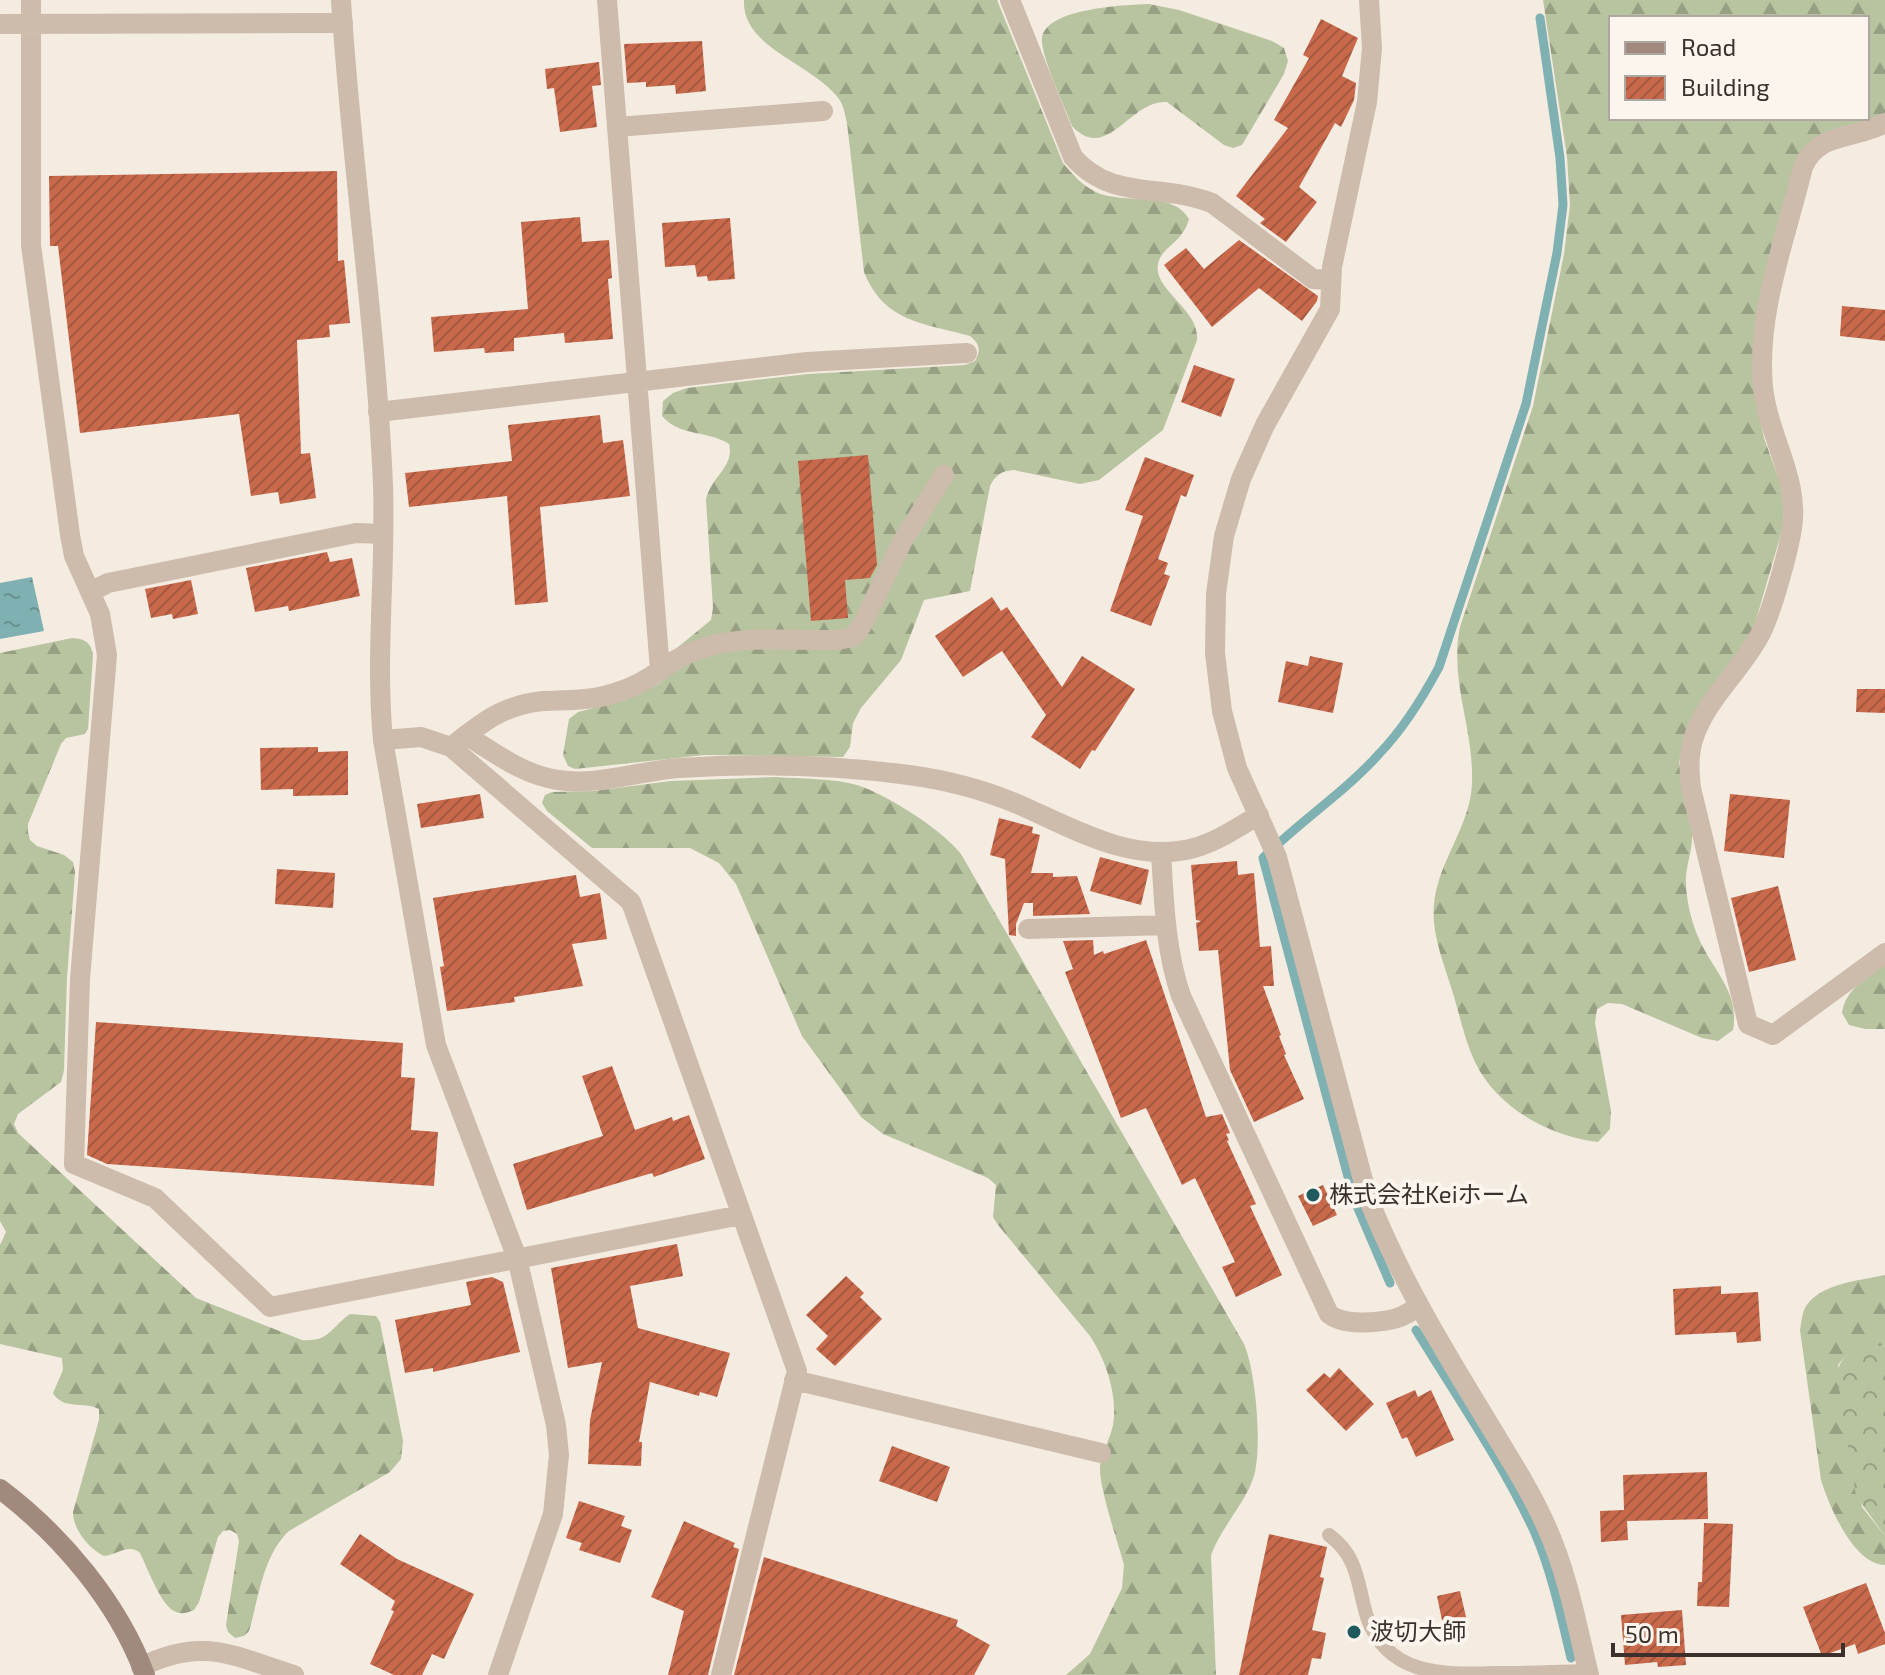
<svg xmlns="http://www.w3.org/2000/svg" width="1885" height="1675" font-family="'Exo 2','Noto Sans JP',sans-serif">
<defs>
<pattern id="forest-firs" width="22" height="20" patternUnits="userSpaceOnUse" patternTransform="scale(2)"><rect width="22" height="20" fill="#b8c4a0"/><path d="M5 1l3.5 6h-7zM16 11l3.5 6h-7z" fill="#97a083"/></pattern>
<pattern id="park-crowns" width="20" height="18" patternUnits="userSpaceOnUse" patternTransform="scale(2)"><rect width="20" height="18" fill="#b8c4a0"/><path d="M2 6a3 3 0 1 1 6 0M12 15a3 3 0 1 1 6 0" fill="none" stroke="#97a083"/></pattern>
<pattern id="water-ripples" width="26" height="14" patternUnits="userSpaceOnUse" patternTransform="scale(2)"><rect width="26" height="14" fill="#7fb0b2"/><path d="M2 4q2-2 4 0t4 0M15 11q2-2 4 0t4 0" fill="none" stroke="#699091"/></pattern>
<pattern id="building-hatch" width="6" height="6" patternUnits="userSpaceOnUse" patternTransform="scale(2)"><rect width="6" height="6" fill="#c8694b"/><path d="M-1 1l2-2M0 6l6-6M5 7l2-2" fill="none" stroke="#a4573f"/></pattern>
</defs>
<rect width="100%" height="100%" fill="#f4ebe1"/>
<!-- forest -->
<path fill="url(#forest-firs)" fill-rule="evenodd" d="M744 0H997L1063 163C1073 175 1082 185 1096 192 1124 205 1173 190 1189 219 1183 243 1161 247 1158 264 1153 291 1200 309 1197 340L1163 430 1099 480 1080 484 1014 470C1002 471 996 474 990 486L970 591 924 600 901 660 861 708 853 723 850 747 843 757 705 755 575 769 568 766 563 755 569 719 578 712 625 700 658 684 664 679 672 652 711 620 713 608 706 500C710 477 735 467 729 444 708 430 680 437 662 416L663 401 673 393 687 388 808 374 965 365 975 361C981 350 980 344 970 336 923 323 884 322 864 272L847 123C845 115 844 106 839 99 814 64 741 48 744 0Z
M1543 0H1885V113C1851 131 1811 123 1794 165L1754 389 1764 438 1781 485 1784 506 1783 527 1754 627 1684 736 1679 763 1692 833C1693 849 1687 862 1686 877 1685 895 1691 922 1699 939 1713 971 1740 992 1733 1030L1718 1041 1702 1038 1622 1004 1608 1003 1597 1009 1595 1023 1611 1111 1610 1129 1598 1142C1550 1137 1496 1107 1475 1062 1464 1039 1459 1011 1451 987 1443 961 1431 932 1434 904 1438 861 1471 825 1472 783 1474 728 1449 681 1460 627L1533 406 1564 254 1570 205 1567 157ZM1611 18H1867V118H1611Z
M1149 4 1179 10 1272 41 1284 48 1288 61 1284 74 1242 145 1233 148 1224 145 1167 102C1130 99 1107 164 1072 126 1065 107 1040 55 1042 38 1046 8 1125 5 1149 4Z
M72 638C85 639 91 642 93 655L88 729 85 734 66 738 61 744 28 824V832L30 840 37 846 64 855 73 862 75 872 67 978 64 1070 61 1082 18 1114 14 1124 18 1133 196 1298 302 1340C330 1342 330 1328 350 1314L376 1316 380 1322 403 1441 401 1459 390 1472 289 1531C263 1555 259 1597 249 1631L244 1636 235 1638 228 1632 226 1625 239 1541 237 1534 230 1530 223 1531 218 1537 199 1602 194 1610C187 1613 181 1615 174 1611 161 1605 147 1567 140 1553 128 1543 117 1555 104 1556 88 1548 73 1529 73 1512L99 1420V1409C84 1401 62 1410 53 1393L63 1370 62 1358 0 1344V1245L6 1232 0 1221V653Z
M776 777C802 779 832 778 857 785 888 795 941 829 961 854L1244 1344C1256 1371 1263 1452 1253 1479 1243 1506 1221 1528 1211 1555L1216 1675H1066L1090 1654 1122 1588 1124 1565C1118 1542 1099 1488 1100 1467 1101 1453 1110 1440 1113 1425 1118 1396 1106 1360 1090 1336L998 1225 993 1217 996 1185 988 1178 883 1134 861 1117 802 1036 736 884 719 863 690 848H592L547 811 542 803 545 795 552 792 593 791 671 781Z
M1885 965V1029H1865L1849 1025 1842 1013C1846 988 1866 979 1885 965Z
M1885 1275V1345C1867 1349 1849 1349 1838 1365L1862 1507 1885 1536V1565C1854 1565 1829 1506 1821 1480L1800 1330C1801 1324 1802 1316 1804 1310 1817 1283 1859 1281 1885 1275Z"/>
<!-- park -->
<path fill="url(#park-crowns)" d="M1885 1345V1536L1856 1496 1837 1375C1840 1349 1863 1349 1885 1345Z"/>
<!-- water -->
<path fill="url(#water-ripples)" d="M32 577 44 631 0 639V583Z"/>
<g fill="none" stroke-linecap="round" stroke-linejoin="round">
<!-- stream -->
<path stroke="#7fb0b2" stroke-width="9" d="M1390 1283 1354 1199 1263 858C1300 821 1345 792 1379 754 1404 728 1422 699 1439 667L1526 404 1557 253 1563 205 1560 158 1540 18
M1416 1330C1455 1394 1504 1465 1535 1533 1552 1573 1561 1616 1571 1658"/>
</g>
<!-- building -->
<path fill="url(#building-hatch)" d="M1321 19 1358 38 1342 76 1356 83 1354 100 1341 127 1335 123 1299 187 1317 202 1286 242 1260 223 1265 219 1236 196 1288 128 1274 120 1309 58 1303 55Z
M702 41 706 91 676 94 675 85 646 87V82L627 83 624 44Z
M599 62 601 85 592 86 597 127 560 132 554 88 547 89 545 69Z
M337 171 338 261 344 260 350 323 329 325 330 337 297 340 301 454 310 453 316 498 280 504 278 492 251 496 239 414 80 433 58 246H50L49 176Z
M580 217 582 242 609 240 612 278 608 279 613 339 565 343 564 333 514 338V351L485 353 484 348 434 352 431 317 528 309 521 222Z
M730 218 735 279 708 281 707 276 697 277 695 265 665 267 662 223Z
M1239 240 1318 296 1317 301 1302 321 1259 288 1212 327 1164 265 1186 248 1204 269Z
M1842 306 1885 310V341L1840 336Z
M1194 365 1235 379 1221 417 1181 402Z
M600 415 603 443 623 440 630 496 540 507 548 602 515 605 507 496 409 507 405 473 512 461 508 425Z
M868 455 877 565 870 578 845 580 848 618 811 621 798 461Z
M1145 457 1194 475 1186 497 1181 495 1158 559 1168 563 1164 574 1170 576 1151 626 1110 611 1143 516 1125 510Z
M327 552 330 562 352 558 360 596 289 611 288 606 255 612 246 568Z
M191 580 198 614 173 619 172 614 151 618 145 589Z
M992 597 1001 611 1007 607 1062 687 1082 656 1135 689 1095 751 1092 750 1080 769 1031 737 1046 715 1002 651 963 677 935 636Z
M1310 656 1343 663 1333 713 1278 702 1286 661 1308 666Z
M1857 689H1885V713L1856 712Z
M318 747V752L348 751V795L293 796V789L261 790 260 748Z
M480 794 484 818 421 828 417 804Z
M1730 794 1790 800 1784 858 1724 851Z
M999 818 1033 827 1032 833 1040 835 1031 873H1053V877L1077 876 1090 914 1033 916V903H1024L1016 924V936L1009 935 1005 859 990 855Z
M1100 857 1149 870 1141 905 1090 891Z
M1237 861 1238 875 1254 873 1260 947 1271 946 1274 986H1263L1281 1035 1279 1036 1286 1054 1284 1055 1304 1099 1254 1122 1230 1070 1218 950 1199 951 1196 923 1201 921 1196 920 1191 865Z
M277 869 335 873 333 908 275 904Z
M576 875 580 897 600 893 607 939 572 944 583 986 514 997 515 1002 447 1011 440 967 444 966 433 898Z
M1778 886 1796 960 1749 972 1731 898Z
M1093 940 1094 955 1103 951 1104 954 1146 940 1206 1117 1222 1114 1230 1133 1226 1134 1229 1140 1227 1141 1256 1204 1250 1206 1282 1275 1236 1297 1222 1267 1235 1262 1195 1178 1182 1185 1146 1108 1121 1118 1065 972 1073 969 1063 941Z
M96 1022 403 1043 401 1077 415 1078 411 1130 438 1132 434 1186 107 1164 87 1155Z
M612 1066 635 1130 672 1117 673 1121 689 1115 705 1159 654 1177 652 1173 527 1210 513 1164 603 1136 582 1076Z
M1323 1185 1337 1215 1313 1226 1298 1196Z
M677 1244 683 1276 630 1286 638 1328 730 1353 717 1397 700 1392 699 1396 650 1382 639 1442H642L641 1466 588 1464 590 1420 602 1362 568 1368 551 1268Z
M846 1276 864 1293 860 1297 882 1319 835 1366 816 1349 828 1336 806 1315Z
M492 1277 503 1282 520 1352 433 1372V1368L405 1373 395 1320 471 1305 466 1282Z
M1721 1286V1294L1758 1292 1761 1341 1737 1343 1736 1332 1675 1335 1673 1289Z
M1339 1368 1374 1404 1346 1431 1306 1390 1324 1373 1330 1378Z
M1415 1390 1418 1397 1431 1390 1454 1440 1416 1457 1407 1437 1402 1439 1386 1403Z
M892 1446 950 1467 937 1502 879 1481Z
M1707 1472 1708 1519 1627 1521 1628 1540 1601 1542 1600 1511 1624 1510 1623 1475Z
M579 1501 625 1516 621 1526 632 1530 620 1563 579 1550 582 1543 566 1538Z
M684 1521 735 1543 733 1547 739 1549 708 1675H668L684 1611 651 1597Z
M1704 1523 1733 1524 1729 1607 1697 1606 1698 1582H1702Z
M360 1534 397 1559 474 1594 444 1659 432 1654 422 1675H394L370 1664 394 1611 391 1610 395 1601 340 1564Z
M1269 1534 1327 1547 1320 1577 1324 1578 1312 1630 1326 1633 1321 1659 1312 1658 1308 1675H1239Z
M764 1557 958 1620 956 1626 990 1645 974 1675H734Z
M1866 1583 1885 1633V1644L1858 1654 1855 1644 1822 1656 1803 1607Z
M1460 1591 1469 1630 1445 1635 1437 1596Z
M1682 1610 1686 1665 1658 1667 1657 1662 1625 1665 1621 1615Z"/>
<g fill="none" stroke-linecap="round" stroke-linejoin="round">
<!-- service -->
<path stroke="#cdbbac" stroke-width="14" d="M1329 1535C1359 1557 1357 1584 1367 1617 1387 1675 1441 1675 1495 1673 1526 1673 1557 1672 1588 1671"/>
<!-- minor -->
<path stroke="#cdbbac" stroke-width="20" d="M31 0V245L70 535 74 556 100 614 107 655 80 979 74 1164 155 1198 270 1307 741 1215
M607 0 660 670
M1010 0 1073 157C1111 201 1161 183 1212 203L1313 279 1331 280
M1369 0 1372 48 1367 102 1332 267 1330 309 1265 425 1241 479 1224 536 1216 594 1215 653 1222 711 1237 768 1277 857 1367 1195C1398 1274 1440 1344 1484 1416 1506 1453 1530 1489 1547 1528 1568 1575 1577 1626 1589 1675
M0 24 343 23
M1885 123C1855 140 1819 131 1803 167 1786 238 1756 313 1763 387 1768 436 1800 480 1792 528 1788 553 1772 611 1761 633 1742 670 1705 700 1693 740 1688 756 1689 772 1691 788L1748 1024 1773 1035 1885 953
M617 127 823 111
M378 412 807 362 967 353
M90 592 108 583 356 533 383 534
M466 735C495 753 523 775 558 780 598 786 639 771 679 768 754 763 834 765 909 775 946 780 981 789 1015 803 1069 826 1131 865 1194 848 1217 842 1238 827 1259 815
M383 740 421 737 451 747 631 902 797 1371 721 1675
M456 743C485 720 505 705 543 701 563 700 585 701 604 696 620 692 636 686 650 677 665 667 679 656 697 650 741 634 793 641 838 640L853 637 862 625 902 542 944 475
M1161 852C1164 901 1165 949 1181 996L1329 1314C1344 1326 1375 1323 1394 1319 1403 1317 1411 1311 1419 1307
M1028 929 1166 925
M794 1380 1101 1453
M141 1667C203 1636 233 1656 294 1675"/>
<!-- tertiary -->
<path stroke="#cdbbac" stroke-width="20" d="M341 0C351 162 376 323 383 485 386 571 375 655 383 740L436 1045 517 1258 556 1425 559 1455 553 1514 498 1675"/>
<!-- secondary -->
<path stroke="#a18a7d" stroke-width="20" d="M0 1489C61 1535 118 1602 145 1675"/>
</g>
<!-- markers -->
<g fill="#1f5a5e" stroke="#fbf5ee" stroke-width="3">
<circle cx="1313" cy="1195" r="8"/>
<circle cx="1354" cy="1632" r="8"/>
</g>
<g text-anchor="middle" stroke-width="8" stroke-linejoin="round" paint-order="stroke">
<!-- poi labels -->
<g font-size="24" fill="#3b302b" stroke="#fbf5ee" text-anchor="start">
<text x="1329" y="1203">株式会社Keiホーム</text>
<text x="1370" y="1640">波切大師</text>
</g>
</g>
<!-- legend -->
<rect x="1609" y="16" width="260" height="104" fill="#fbf5ee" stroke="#aea6a0" stroke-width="2"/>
<rect x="1625" y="42" width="40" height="12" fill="#a18a7d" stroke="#aea6a0" stroke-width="2"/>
<text x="1681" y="56" font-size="24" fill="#3b302b">Road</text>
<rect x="1625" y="76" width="40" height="24" fill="url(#building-hatch)" stroke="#aea6a0" stroke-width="2"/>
<text x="1681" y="96" font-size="24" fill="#3b302b">Building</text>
<!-- scale -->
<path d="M1613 1643v12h230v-12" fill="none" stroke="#3b302b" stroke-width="4"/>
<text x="1625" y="1643" font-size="24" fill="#3b302b" stroke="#fbf5ee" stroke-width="6" paint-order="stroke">50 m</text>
</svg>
